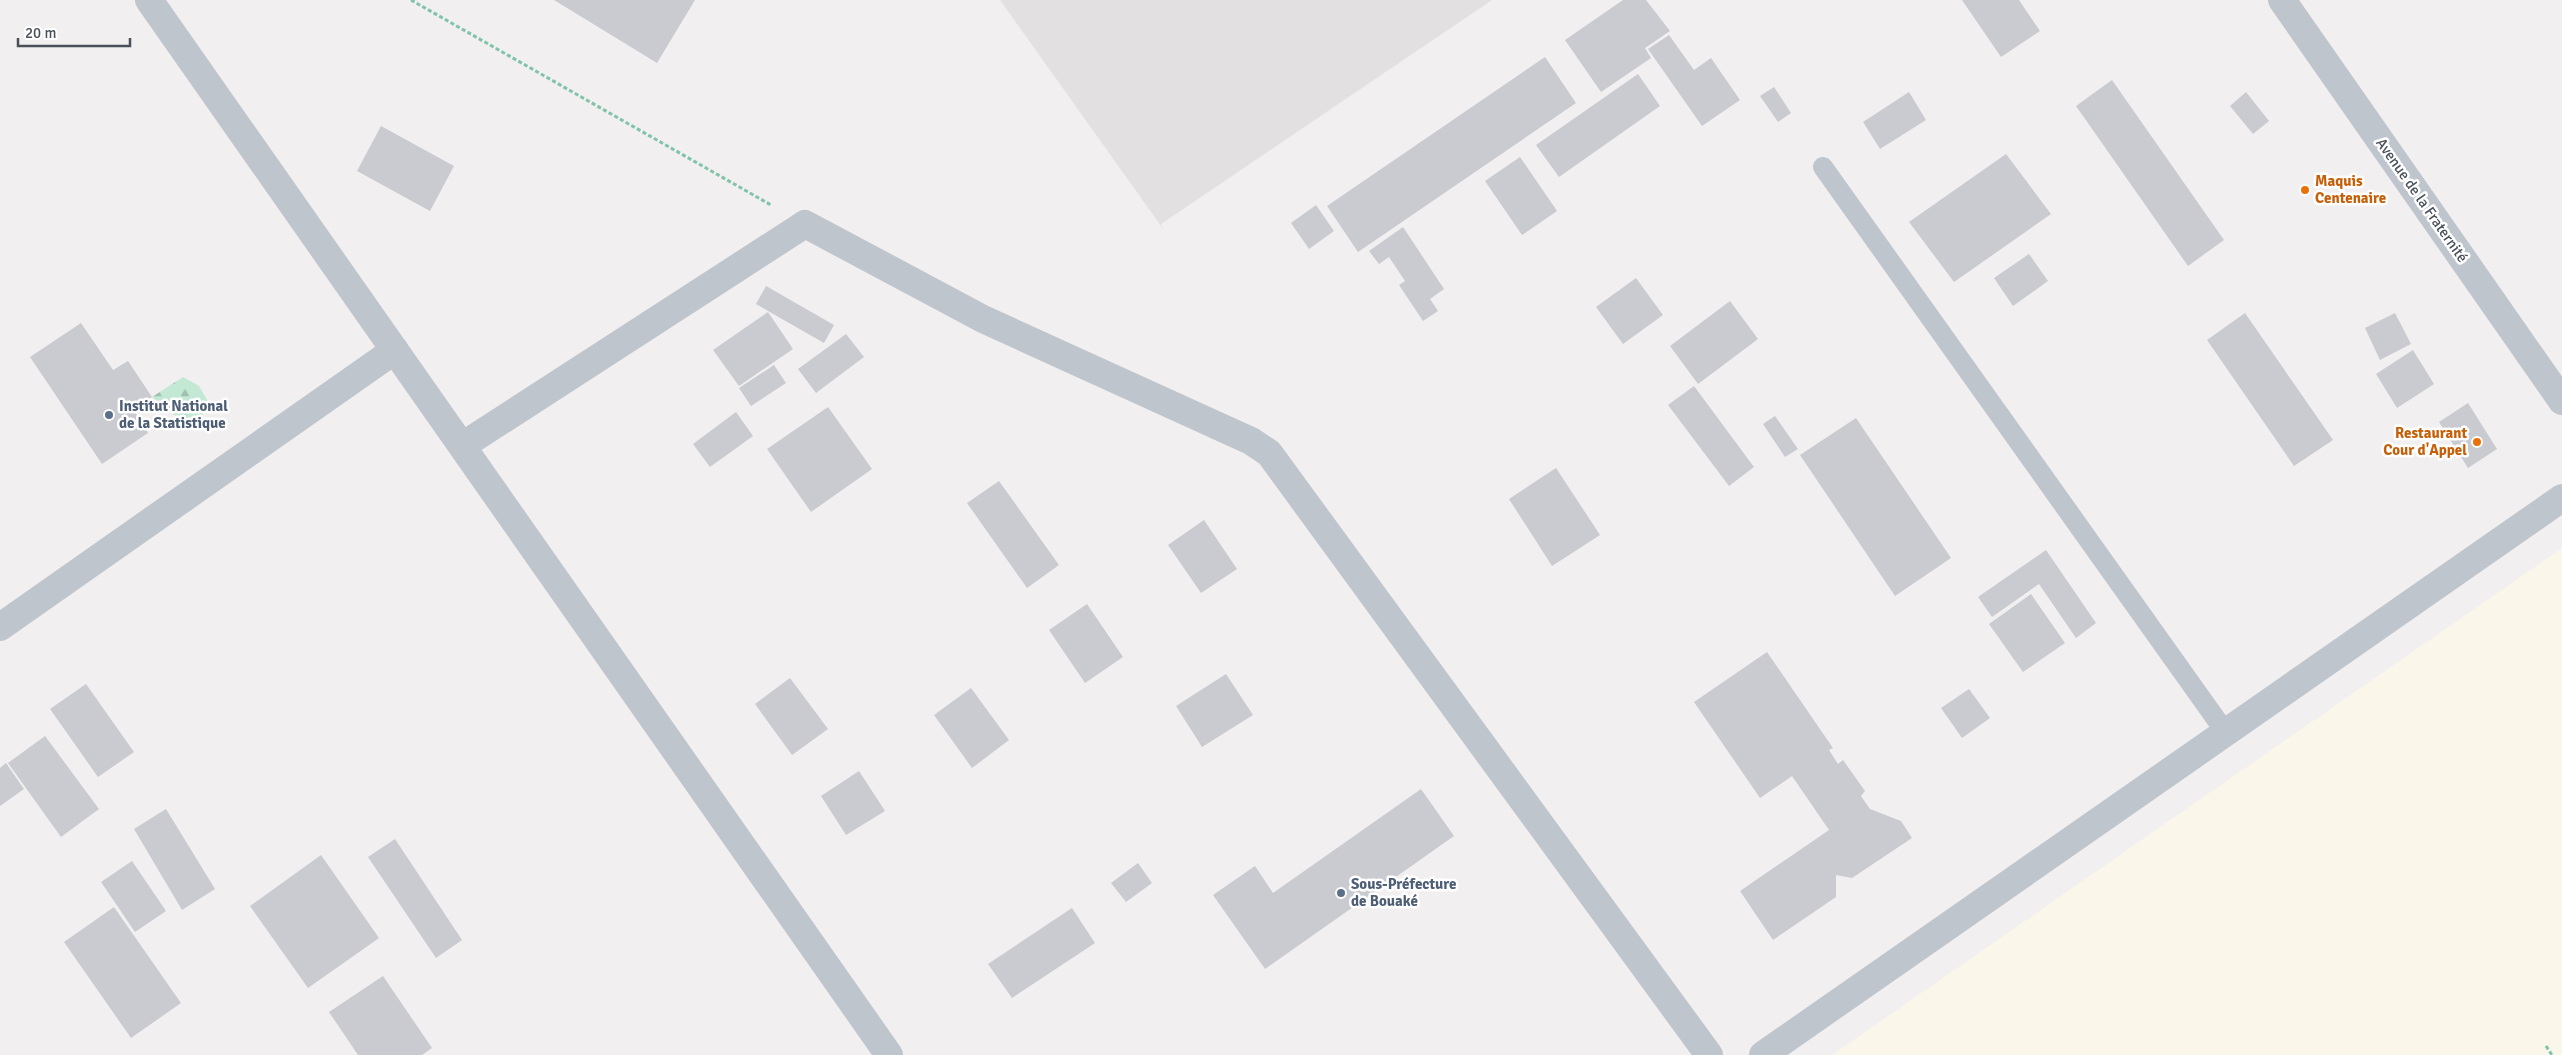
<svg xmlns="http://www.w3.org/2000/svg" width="2562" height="1055" font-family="Signika,sans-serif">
<defs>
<pattern id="forest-firs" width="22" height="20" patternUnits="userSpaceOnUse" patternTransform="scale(1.25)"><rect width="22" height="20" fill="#c3e9d5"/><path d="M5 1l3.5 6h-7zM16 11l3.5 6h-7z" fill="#a0bfb0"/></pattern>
</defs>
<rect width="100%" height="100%" fill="#f1efef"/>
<!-- commercial -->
<path fill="#faf7ea" d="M2562 548V1055H1832Z"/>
<!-- education -->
<path fill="#e2e0e0" d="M1000 0H1492L1161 224 1164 230Z"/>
<!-- forest -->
<path fill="url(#forest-firs)" d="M183 377 199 386 210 405 198 420 174 415 152 397Z"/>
<!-- building -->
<path fill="#c9cbd1" d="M554 0H695L657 63Z
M1623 0H1646L1670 31 1645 48 1651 58 1601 92 1565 40Z
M1962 0H2019L2040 31 2001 57Z
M1669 35 1694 70 1711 58 1740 100 1702 126 1648 49Z
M1545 57 1576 103 1358 252 1327 206Z
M1638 74 1660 106 1559 177 1536 145Z
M2112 80 2224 240 2188 266 2076 106Z
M1774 87 1791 113 1778 122 1760 96Z
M1909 92 1926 120 1880 149 1863 122Z
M2246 92 2269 121 2253 134 2230 106Z
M381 126 454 166 430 211 357 171Z
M2006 154 2051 214 1954 282 1909 222Z
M1520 157 1557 211 1522 235 1485 181Z
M1316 205 1334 231 1309 249 1291 223Z
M1403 227 1444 289 1430 299 1438 311 1423 321 1399 285 1405 281 1389 257 1379 264 1369 251Z
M2029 254 2048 281 2013 306 1994 278Z
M1636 278 1663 315 1623 344 1596 307Z
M766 286 834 325 824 343 756 304Z
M1730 301 1758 339 1698 384 1670 346Z
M768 312 793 349 739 386 713 350Z
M2245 313 2333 440 2294 466 2207 340Z
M2395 313 2411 344 2380 360 2365 328Z
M81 323 113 370 128 361 152 397 133 409 148 433 102 464 30 357Z
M846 334 864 357 816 393 798 369Z
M2413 350 2434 384 2397 408 2376 374Z
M774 365 786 383 751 406 739 388Z
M1694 386 1754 467 1729 486 1668 405Z
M2468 403 2497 449 2468 468 2439 422Z
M828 407 872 469 811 512 767 449Z
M736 412 753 436 710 467 693 444Z
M1775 416 1798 449 1785 457 1763 424Z
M1856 418 1951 558 1895 596 1800 455Z
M1556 468 1600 535 1552 566 1509 499Z
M999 481 1059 565 1027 588 967 503Z
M1204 520 1237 569 1201 593 1168 545Z
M2046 550 2096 623 2076 638 2039 584 1992 617 1978 597Z
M2031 594 2065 643 2023 672 1989 624Z
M1087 604 1123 657 1085 683 1049 630Z
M1767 652 1833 748 1829 750 1838 764 1843 760 1865 791 1861 796 1870 809 1901 821 1912 838 1852 878 1836 875V897L1773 940 1740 891 1829 830 1792 776 1760 798 1694 702Z
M1226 674 1253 715 1202 747 1176 706Z
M790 678 828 729 792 755 755 704Z
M86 684 134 752 98 777 50 709Z
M971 688 1009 740 972 768 934 715Z
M1969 689 1990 718 1962 738 1941 708Z
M45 736 99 809 61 837 8 763Z
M6 763 24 789 0 806V768Z
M859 771 885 811 846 835 821 796Z
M1421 789 1454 836 1265 969 1213 895 1255 866 1273 893Z
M166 809 215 889 182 910 134 829Z
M395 839 462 940 436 958 368 857Z
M321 855 379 938 308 988 250 906Z
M132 861 166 911 135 932 101 882Z
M1138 863 1152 883 1126 902 1111 883Z
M114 907 181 1003 131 1038 64 942Z
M1072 908 1095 943 1012 998 988 964Z
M383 976 432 1048 422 1055H358L329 1012Z"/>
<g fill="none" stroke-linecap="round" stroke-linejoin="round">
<!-- path -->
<path stroke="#7fc3a8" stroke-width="3" stroke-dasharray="4 2.5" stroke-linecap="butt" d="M411 0 771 205
M2546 1046 2552 1055"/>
<!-- service -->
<path stroke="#bfc5cc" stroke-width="20" d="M1823 167 2226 733"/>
<!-- minor -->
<path stroke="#bfc5cc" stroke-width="28" d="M149 0 889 1055
M462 446 805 224 983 319 1251 441 1269 453 1709 1055
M0 627 395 350
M1763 1055 2562 498"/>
<!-- tertiary -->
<path stroke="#bfc5cc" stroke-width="28" d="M2282 0 2562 401"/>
</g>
<!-- markers -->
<g fill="#e8710a" stroke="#fff" stroke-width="2">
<circle cx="2305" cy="190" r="5"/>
<circle cx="2477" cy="442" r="5"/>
</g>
<g fill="#5c6f8a" stroke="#fff" stroke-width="2">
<circle cx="109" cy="415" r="5"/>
<circle cx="1341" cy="893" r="5"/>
</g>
<g text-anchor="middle" stroke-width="5" stroke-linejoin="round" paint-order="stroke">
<!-- food labels -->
<g font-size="15" font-weight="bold" fill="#c56008" stroke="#fff" text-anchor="start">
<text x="2315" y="186">Maquis<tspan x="2315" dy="17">Centenaire</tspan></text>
<text x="2467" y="438" text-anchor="end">Restaurant<tspan x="2467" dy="17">Cour d'Appel</tspan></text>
</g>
<!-- street labels -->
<g font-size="15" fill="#49505a" stroke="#fff">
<text transform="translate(2422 200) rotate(55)" y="5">Avenue de la Fraternité</text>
</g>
<!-- service labels -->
<g font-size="15" font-weight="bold" fill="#4e5e75" stroke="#fff" text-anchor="start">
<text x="119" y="411">Institut National<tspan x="119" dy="17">de la Statistique</tspan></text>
<text x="1351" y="889">Sous-Préfecture<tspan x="1351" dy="17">de Bouaké</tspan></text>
</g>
</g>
<!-- scale -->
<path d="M18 38v8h112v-8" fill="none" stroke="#49505a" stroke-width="2.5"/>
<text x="25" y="38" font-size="15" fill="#49505a" stroke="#ffffff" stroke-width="4" paint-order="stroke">20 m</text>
</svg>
